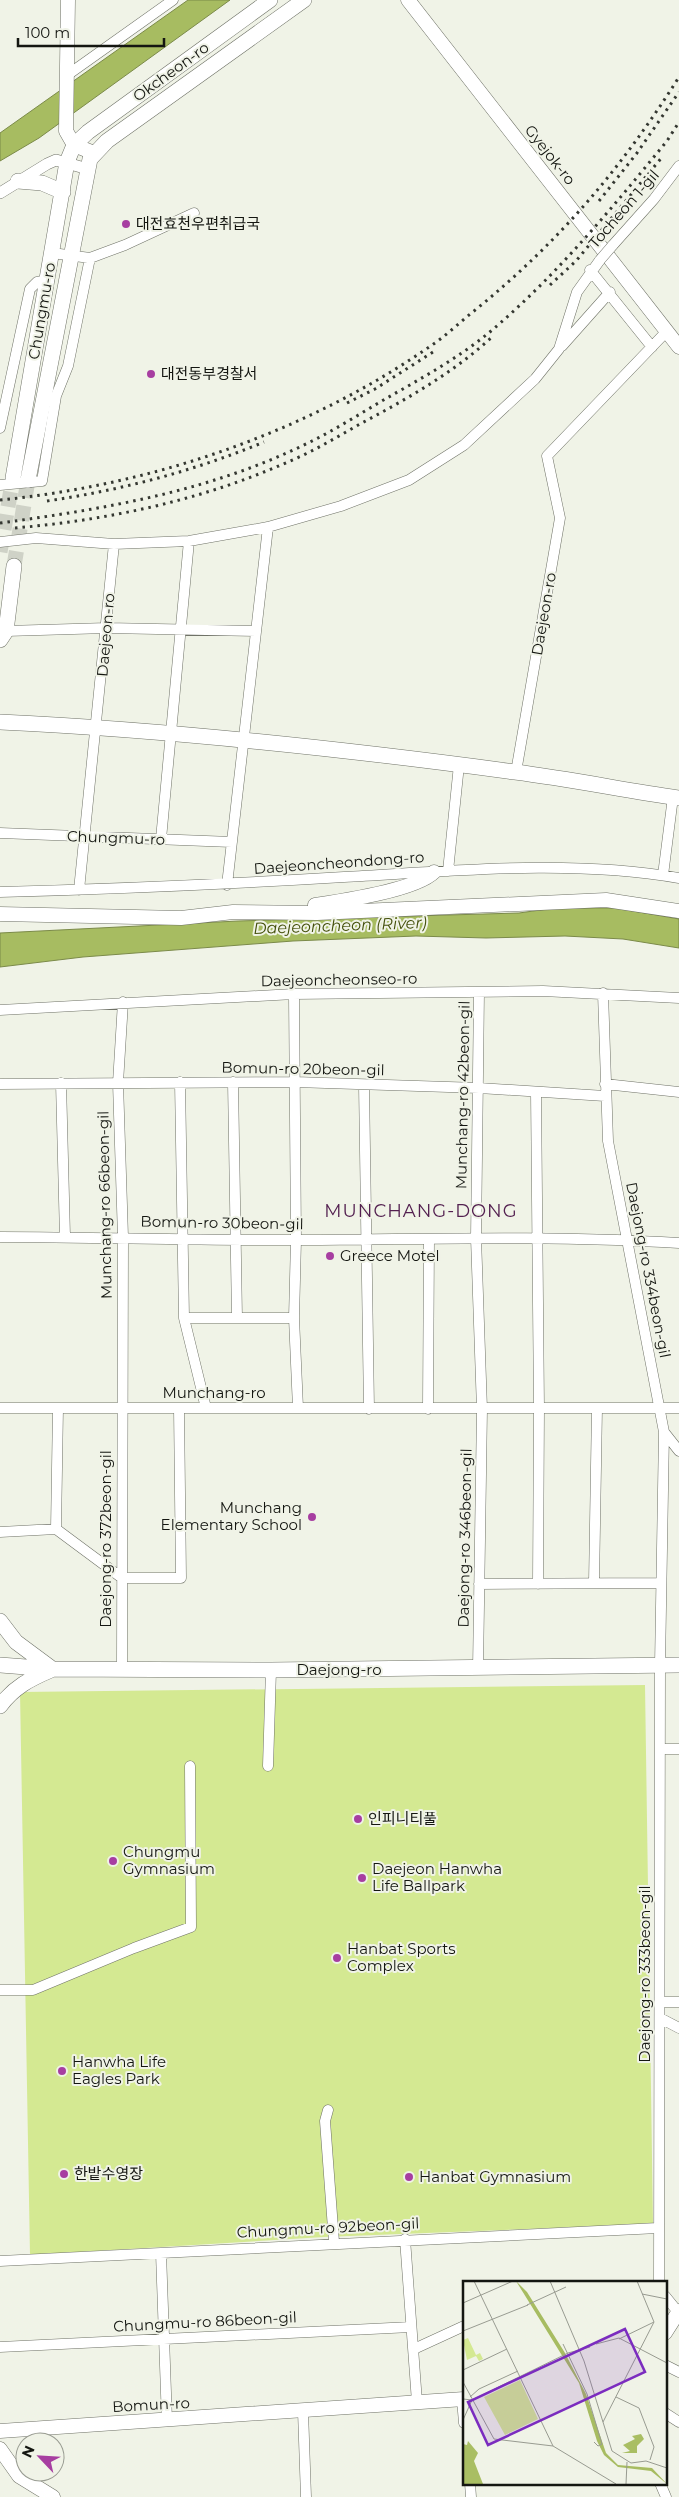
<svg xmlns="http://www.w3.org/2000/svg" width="679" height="2497" font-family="Montserrat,'Noto Sans KR',sans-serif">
<rect width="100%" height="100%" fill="#f0f3e7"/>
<!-- park -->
<path fill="#d4e992" d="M645 1685 653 2224 324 2237 30 2255 20 1692Z"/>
<!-- water -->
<path fill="#a7bc61" stroke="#7b8a49" d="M188 0H230L39 138 0 161V133Z
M555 908H616L679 919V948L623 939 565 936 486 938 416 936 293 941 83 957 0 967V933L238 921 519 913Z"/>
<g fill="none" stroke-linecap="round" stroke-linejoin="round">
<!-- primary-tunnel -->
<path stroke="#cfd2c7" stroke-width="15" stroke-dasharray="15 8" stroke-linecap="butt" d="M0 552 13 478
M14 566 28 480"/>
<!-- minor casing -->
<g stroke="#6f7267" stroke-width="11">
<path id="minor" d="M66 76 173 0
M612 246 654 199 679 166
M52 253 90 258 125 245 194 213
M590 270 652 347
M562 346 610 292
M0 428 30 289 37 282 49 280
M0 485 42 481 56 396 68 366 90 258
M0 542 36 538 114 544 189 541 268 527 341 506 409 480 464 445 535 379 559 349 577 292 600 260
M6 631 107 628 256 631
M516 772 560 518 547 456 667 331
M0 833 232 842
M161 839 189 541
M448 871 459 765
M663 875 673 797
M227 885 268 527
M79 890 114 544
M0 892C115 889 229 884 344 877 454 871 570 859 679 878
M603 993 608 1141 664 1432 660 1665 659 2282
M294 994 296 1240 294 1318 298 1408
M0 1010 294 994 543 991 679 998
M180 1082 184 1318 206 1408
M233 1082 237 1318
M61 1083 65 1237
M0 1084 295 1082 479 1088 605 1096
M605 1084 679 1092
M364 1085 369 1409
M536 1092 539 1408 538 1584
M0 1237C99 1237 199 1241 298 1240 425 1239 552 1235 679 1243
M184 1318H294
M0 1408H679
M428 1409 429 1239
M664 1432 679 1451
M56 1529 122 1578H181L179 1408
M56 1529 58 1408
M0 1532 56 1529
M594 1583 597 1408
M479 1584 661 1583
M122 1669 123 1237 118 1083 123 1002
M478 1669 482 1409 476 1238 479 992
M660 1749H679
M268 1766 271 1670
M0 1990H33L134 1948 191 1927 190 1766
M661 2002H679
M660 2018 679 2028
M328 2110 325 2121 334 2242
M405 2239 417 2402
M161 2253 167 2421
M0 2261 658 2228
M665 2296 678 2312
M0 2347 411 2327
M414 2349 464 2326
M665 2365 679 2372
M462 2399 464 2423
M303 2411 306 2497
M665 2413 679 2422
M470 2483 471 2497
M660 2483 666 2497"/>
</g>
<!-- tertiary casing -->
<g stroke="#6f7267" stroke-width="12">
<path id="tertiary" d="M0 193 47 164 56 160 88 169"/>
</g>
<!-- secondary casing -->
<g stroke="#6f7267" stroke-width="15">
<path id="secondary" d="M68 0 66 131 74 145 94 153
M408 0 679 347
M315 905C342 901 416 890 434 872
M0 914 181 918 233 912 317 913 606 900 679 911
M665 2333 679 2311
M0 2431 464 2399
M0 2449 19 2476 53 2497"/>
</g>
<!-- primary casing -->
<g stroke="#6f7267" stroke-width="16">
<path id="primary" d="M18 181 42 183 63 192
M13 478 67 162 74 145 88 132 270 0
M28 480 90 159 107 141 304 0
M0 640 6 631 14 566
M0 722C172 730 344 749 515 772 570 779 624 790 679 798
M0 1621 16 1642 51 1668
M0 1665 52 1669 271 1670 679 1665
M0 1706C14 1687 30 1679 51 1670"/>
</g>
<!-- minor -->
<use href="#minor" stroke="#fff" stroke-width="10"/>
<!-- tertiary -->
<use href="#tertiary" stroke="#fff" stroke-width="11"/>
<!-- secondary -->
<use href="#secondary" stroke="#fff" stroke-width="14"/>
<!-- primary -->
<use href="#primary" stroke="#fff" stroke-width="15"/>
<!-- rail -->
<path stroke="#343731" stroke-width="3" stroke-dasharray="2.5 5" stroke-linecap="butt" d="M599 201 637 153 679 92
M550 285 576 261 663 156
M347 403 375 389 433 352
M0 500C152 485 306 433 432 345 447 335 460 322 474 311 559 242 621 169 679 77
M47 501C122 490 194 471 264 442
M0 523C105 509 211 491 308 443 335 430 361 413 387 398 422 378 460 357 491 331 557 275 612 208 667 141L679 122
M15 528C109 520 203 500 290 461 314 451 337 437 360 424 407 399 453 373 492 337"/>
<!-- minor-bridge casing -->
<g stroke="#6f7267" stroke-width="11" stroke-linecap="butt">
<path id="minor-bridge" d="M600 260 612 246"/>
</g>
<!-- minor-bridge -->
<use href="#minor-bridge" stroke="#fff" stroke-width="10"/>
</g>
<!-- markers -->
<g fill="#a73ea1" stroke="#f0f3e7" stroke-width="2">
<circle cx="126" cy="224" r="5"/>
<circle cx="151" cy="374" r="5"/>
<circle cx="330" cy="1256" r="5"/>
<circle cx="312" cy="1517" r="5"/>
<circle cx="358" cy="1819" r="5"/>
<circle cx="113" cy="1861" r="5"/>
<circle cx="362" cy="1878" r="5"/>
<circle cx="337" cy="1958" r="5"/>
<circle cx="62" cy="2071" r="5"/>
<circle cx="64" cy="2174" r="5"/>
<circle cx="409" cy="2177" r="5"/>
</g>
<g text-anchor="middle" stroke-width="4" stroke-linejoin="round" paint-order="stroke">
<!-- street labels -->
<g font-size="15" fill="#141611" stroke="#f0f3e7">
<text transform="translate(171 72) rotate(-36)" y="5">Okcheon-ro</text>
<text transform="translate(550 155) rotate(52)" y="5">Gyejok-ro</text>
<text transform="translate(624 209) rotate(-49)" y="5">Tocheon 1-gil</text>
<text transform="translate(42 311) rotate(-80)" y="5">Chungmu-ro</text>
<text transform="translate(544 614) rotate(-80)" y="5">Daejeon-ro</text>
<text transform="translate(106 635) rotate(-85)" y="5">Daejeon-ro</text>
<text transform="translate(116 838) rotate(2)" y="5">Chungmu-ro</text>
<text transform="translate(339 863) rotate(-4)" y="5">Daejeoncheondong-ro</text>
<text transform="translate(339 980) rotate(-1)" y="5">Daejeoncheonseo-ro</text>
<text transform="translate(303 1069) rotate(1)" y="5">Bomun-ro 20beon-gil</text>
<text transform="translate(463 1095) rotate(-89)" y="5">Munchang-ro 42beon-gil</text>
<text transform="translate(105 1205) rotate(-91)" y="5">Munchang-ro 66beon-gil</text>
<text transform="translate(222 1223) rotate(1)" y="5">Bomun-ro 30beon-gil</text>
<text transform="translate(648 1270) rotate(79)" y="5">Daejong-ro 334beon-gil</text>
<text x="214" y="1398">Munchang-ro</text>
<text transform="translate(465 1538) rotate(-89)" y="5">Daejong-ro 346beon-gil</text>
<text transform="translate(106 1539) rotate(-90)" y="5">Daejong-ro 372beon-gil</text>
<text x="339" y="1675">Daejong-ro</text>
<text transform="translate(645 1974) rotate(-90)" y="5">Daejong-ro 333beon-gil</text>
<text transform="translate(328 2228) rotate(-3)" y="5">Chungmu-ro 92beon-gil</text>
<text transform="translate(205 2322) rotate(-3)" y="5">Chungmu-ro 86beon-gil</text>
<text transform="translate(151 2405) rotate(-3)" y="5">Bomun-ro</text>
</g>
<!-- poi labels -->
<g font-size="15" fill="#141611" stroke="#f0f3e7" text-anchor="start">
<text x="136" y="229">대전효천우편취급국</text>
<text x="161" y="379">대전동부경찰서</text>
<text x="340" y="1261">Greece Motel</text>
<text x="302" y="1513" text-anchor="end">Munchang<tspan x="302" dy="17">Elementary School</tspan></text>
<text x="368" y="1824">인피니티풀</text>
<text x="123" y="1857">Chungmu<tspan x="123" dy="17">Gymnasium</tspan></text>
<text x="372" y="1874">Daejeon Hanwha<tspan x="372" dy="17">Life Ballpark</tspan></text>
<text x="347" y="1954">Hanbat Sports<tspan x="347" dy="17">Complex</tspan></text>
<text x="72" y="2067">Hanwha Life<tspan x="72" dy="17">Eagles Park</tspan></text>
<text x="74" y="2179">한밭수영장</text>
<text x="419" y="2182">Hanbat Gymnasium</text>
</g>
<!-- water labels -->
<g font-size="16" font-style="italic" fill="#434f0a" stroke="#f0f3e7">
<text transform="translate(340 925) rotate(-2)" y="6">Daejeoncheon (River)</text>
</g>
<!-- quarter labels -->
<g font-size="18" letter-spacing="1" fill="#532050" stroke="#f0f3e7">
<text x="421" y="1217">MUNCHANG-DONG</text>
</g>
</g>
<!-- overview -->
<g transform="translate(463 2281)">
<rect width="204" height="204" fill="#f0f3e7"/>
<path d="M178 153 181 158 174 165V172H159L167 170 160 164 172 158 169 155ZM5 160 15 172 11 180 20 203H0V163L4 164Z" fill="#a9be63"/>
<path d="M5 57 13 74 17 72 20 78 16 80 13 75 4 79 0 59ZM57 99 75 138 42 154 21 116Z" fill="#d4e992"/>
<path d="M53 0 64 11 102 72 123 113 143 172 155 184 189 187 204 203 188 190 155 186 141 174 134 160 116 102Z" fill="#a7bc61"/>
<path fill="none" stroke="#989b91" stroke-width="1" d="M11 0 90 165 153 203M87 0 121 80 149 170 168 182 183 180 204 187M179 13 204 18M0 22 50 0M64 24 103 6M0 50 65 24M156 58 191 41M100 63 124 113 139 163 135 165 131 161M133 63 156 57 204 82M0 89 44 68M0 101 31 158 90 165M7 116 16 108 55 90M153 116 176 127 191 166 187 179M0 118 9 119 105 72 127 66M0 139 9 119M140 141 191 41 174 0M163 203 164 181"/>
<path fill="#7b2cbf" fill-opacity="0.15" stroke="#7b2cbf" stroke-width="2.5" d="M162 48 182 91 25 164 5 121Z"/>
<rect width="204" height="204" fill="none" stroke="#141611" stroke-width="2.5"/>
</g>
<!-- north arrow -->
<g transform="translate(40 2457) rotate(295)"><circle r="24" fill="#f0f3e7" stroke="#989b91"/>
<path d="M0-4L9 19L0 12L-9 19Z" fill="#a73ea1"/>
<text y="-8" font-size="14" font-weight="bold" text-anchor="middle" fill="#141611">N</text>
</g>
<!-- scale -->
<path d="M18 38v8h146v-8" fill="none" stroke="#141611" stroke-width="2.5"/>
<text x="25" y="38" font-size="15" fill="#141611" stroke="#f0f3e7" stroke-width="4" paint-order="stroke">100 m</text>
</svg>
